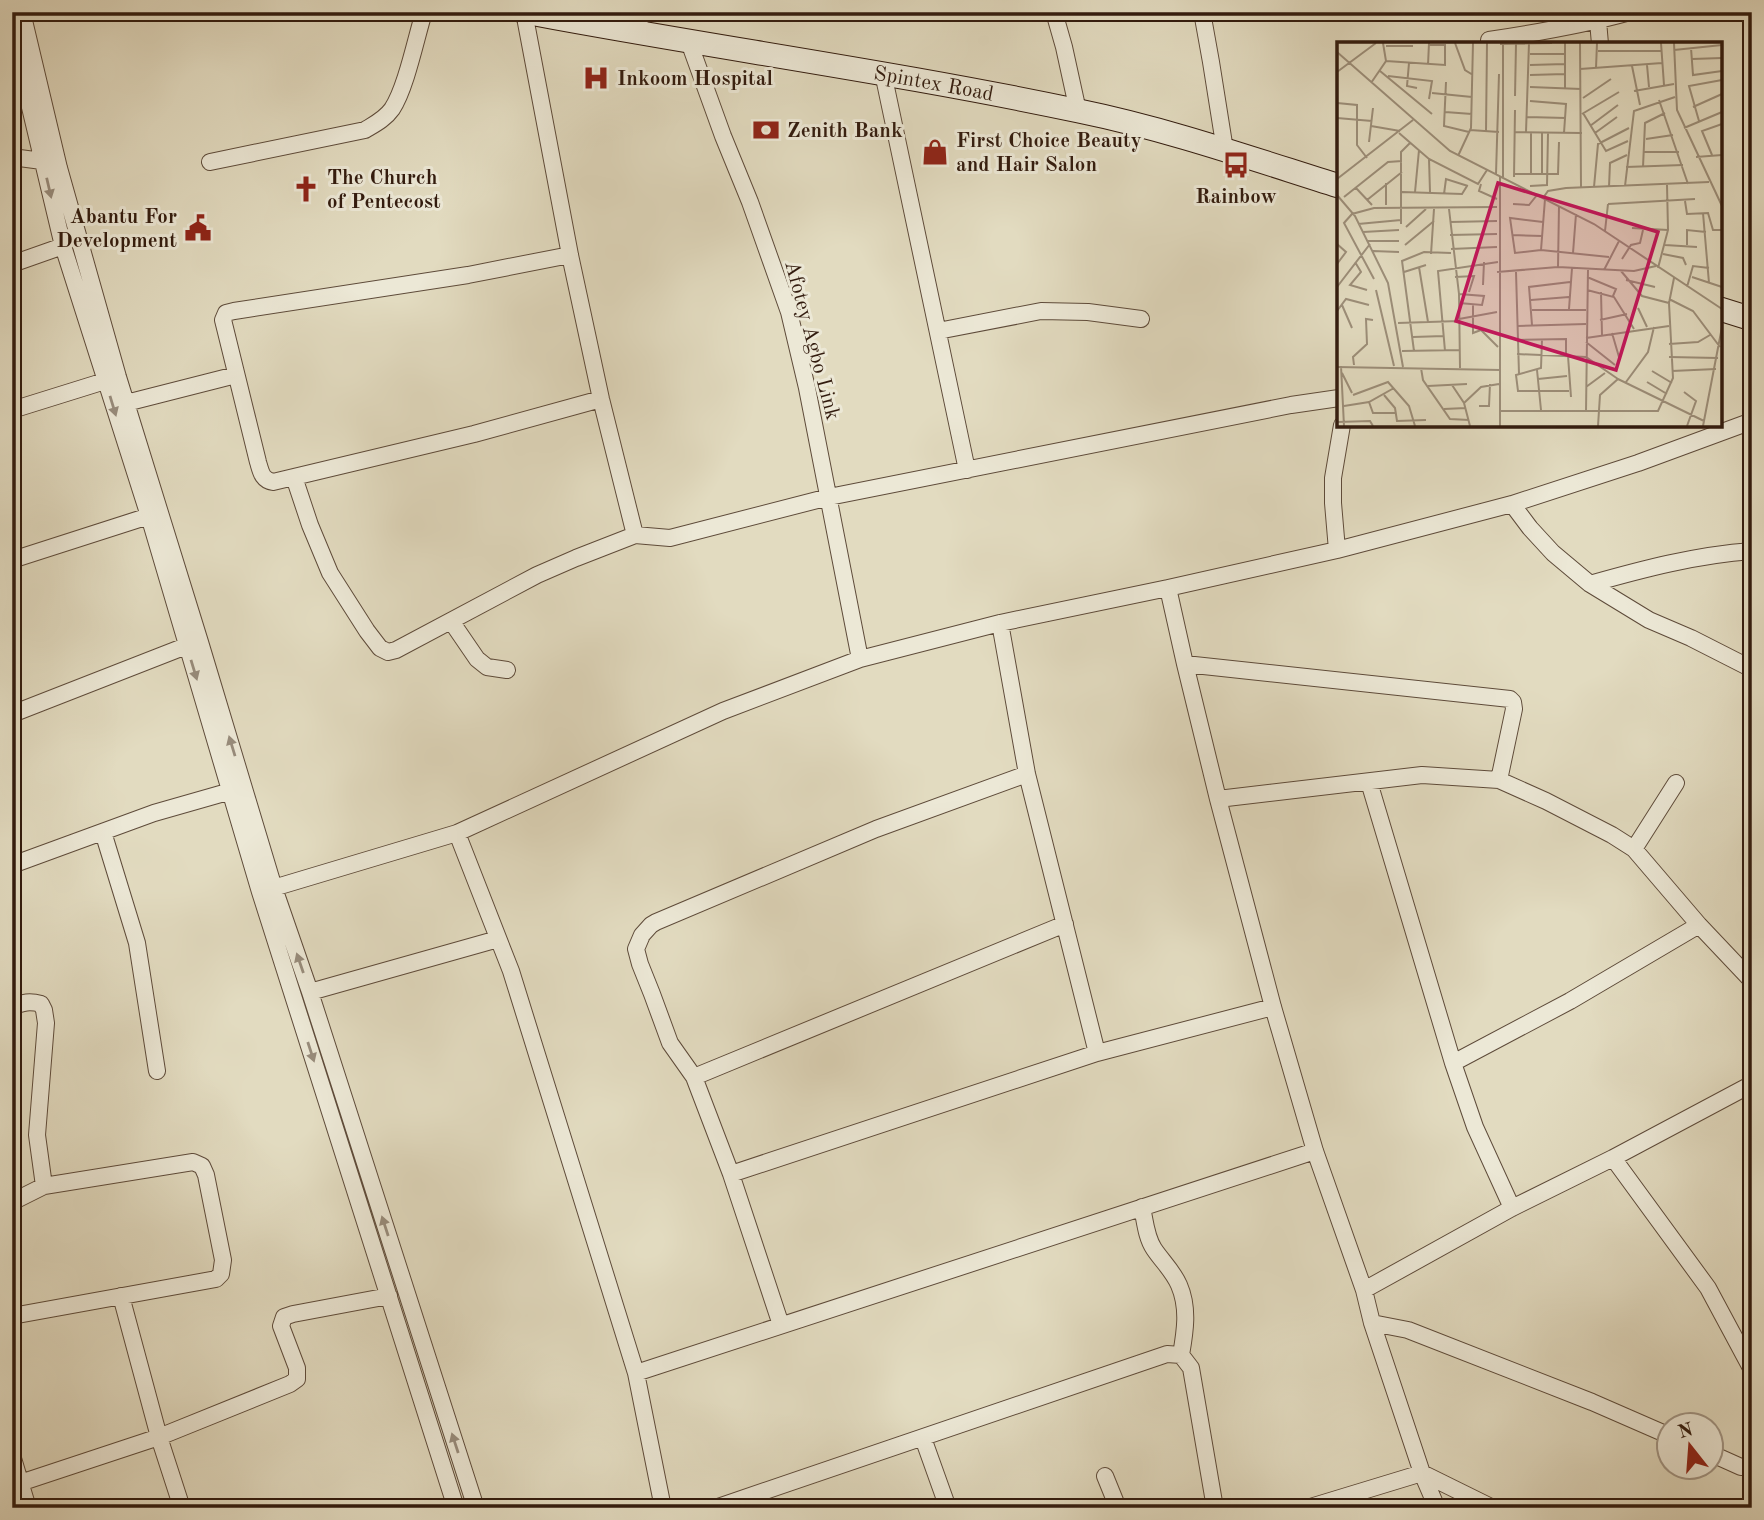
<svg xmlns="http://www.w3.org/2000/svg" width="1764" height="1520" font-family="'Old Standard TT',serif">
<rect width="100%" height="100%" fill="#e2dbc0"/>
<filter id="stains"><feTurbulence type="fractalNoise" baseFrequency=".00286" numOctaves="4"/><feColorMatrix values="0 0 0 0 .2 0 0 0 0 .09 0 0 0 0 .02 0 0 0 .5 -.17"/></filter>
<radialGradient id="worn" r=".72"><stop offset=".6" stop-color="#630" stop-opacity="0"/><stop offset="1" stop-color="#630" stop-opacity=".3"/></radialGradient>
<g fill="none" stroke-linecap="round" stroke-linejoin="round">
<!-- street casing -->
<g stroke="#5e4b3a" stroke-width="18">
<path id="street" d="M22 12 59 168 118 377 200 642 274 888 310 992 476 1508
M524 12 570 255 601 399 635 535
M639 12 640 34
M1054 12 1064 47 1078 111
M1202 12 1211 62 1225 150
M1598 21 1600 44
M12 26 23 78 63 246 149 516 260 892 456 1508
M1489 40C1536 33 1583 25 1630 12
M689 42 723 136 750 202 789 312 807 388 860 659
M883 73 967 470
M12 157 42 161
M210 162 365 130C375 124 385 119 392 109 406 88 416 38 424 12
M570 255 468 275 234 311 226 313 223 320 225 328 258 462C261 472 262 480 273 482L474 434 601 399
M12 264 63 246
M938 331 1041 311 1088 312 1141 319
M126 403 236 375
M12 410 105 381
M294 477 310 525 330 573 367 631 380 648 388 652 396 650 537 575 576 558 635 535 670 538 829 497 1291 405 1339 398
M1512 504 1530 528 1553 553 1590 584 1649 620 1691 638 1752 669
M1337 550 1333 503V478L1342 425
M12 560 149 516
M1590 584C1643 569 1696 555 1752 551
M1168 588 1185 664 1218 799 1273 1007 1315 1151 1364 1290 1372 1323 1422 1473 1437 1508
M451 621 477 659 487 667 507 670
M1000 623 1027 774 1097 1053
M1185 664 1510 699 1513 702 1514 709 1499 780
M12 714 186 646
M1369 782 1453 1063 1475 1127 1512 1208
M1218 799 1422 775 1499 780 1546 801 1612 835 1634 849 1699 925 1752 981
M103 832 137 943 157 1071
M457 833 511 971 636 1373 663 1508
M1634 849 1676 783
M12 865 154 813 238 789
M260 892 457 833 723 711 860 659 1000 623 1168 588 1337 550 1512 504 1638 463 1752 421
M310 992 498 939
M12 1007C23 1002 30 1001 41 1004L44 1010 46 1023 37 1135 44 1186
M1453 1063 1570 1001 1699 925
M694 1077 1065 924
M1613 1158 1708 1288 1752 1370
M731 1174 1097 1053 1273 1007
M12 1202 44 1186 193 1162 202 1166 206 1175 223 1260 221 1274 216 1279 12 1316
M1142 1207C1145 1221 1146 1237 1154 1249 1162 1261 1173 1271 1179 1285 1189 1308 1185 1332 1181 1355
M1364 1290 1512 1208 1613 1158 1752 1084
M121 1296 159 1437 182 1508
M1372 1323 1408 1330 1592 1402 1670 1436
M781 1325 731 1174 694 1077 670 1043 652 994 640 964 636 949 642 935 651 925 656 922 876 829 1027 774
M636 1373 1315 1151
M923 1438 948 1508
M1712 1454 1741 1467
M12 1455 28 1508
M1105 1476 1118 1508
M20 1483 159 1437 290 1384 297 1379V1368L281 1326 284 1317 293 1314 389 1296
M715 1508 1167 1354 1181 1355 1191 1368 1215 1508
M1307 1508 1422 1473 1493 1508"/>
</g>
<!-- secondary casing -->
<g stroke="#321b0e" stroke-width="25">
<g id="secondary">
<path id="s1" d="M524 12C709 47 895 72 1079 111 1167 129 1253 159 1339 186"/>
<path d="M1720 309 1752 319"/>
</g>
</g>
<!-- street -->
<use href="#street" stroke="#ece8d6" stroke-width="16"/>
<!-- secondary -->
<use href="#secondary" stroke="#ece8d6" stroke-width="23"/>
</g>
<!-- one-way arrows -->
<defs><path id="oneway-solid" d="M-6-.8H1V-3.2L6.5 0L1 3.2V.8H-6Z" transform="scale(1.75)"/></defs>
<g fill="#988c7c">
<use href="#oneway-solid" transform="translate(49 188) rotate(77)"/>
<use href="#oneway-solid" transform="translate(113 406) rotate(73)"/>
<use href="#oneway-solid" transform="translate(194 670) rotate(73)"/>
<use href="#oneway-solid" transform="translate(232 746) rotate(-107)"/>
<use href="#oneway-solid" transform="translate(300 963) rotate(-109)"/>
<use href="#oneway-solid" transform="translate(311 1052) rotate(72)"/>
<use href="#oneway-solid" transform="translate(385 1226) rotate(-108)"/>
<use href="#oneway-solid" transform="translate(455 1443) rotate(-108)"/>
</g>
<!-- icons -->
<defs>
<g id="hospital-bare" transform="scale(2.1)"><path d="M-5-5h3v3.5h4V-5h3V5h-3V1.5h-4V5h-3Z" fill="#8f2418" stroke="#ece8d6" stroke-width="2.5" paint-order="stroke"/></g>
<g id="bank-bare" transform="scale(2.1)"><path d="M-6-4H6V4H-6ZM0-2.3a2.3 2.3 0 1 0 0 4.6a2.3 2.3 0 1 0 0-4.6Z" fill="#8f2418" stroke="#ece8d6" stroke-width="2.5" paint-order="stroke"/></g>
<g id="shop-bare" transform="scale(2.1)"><path d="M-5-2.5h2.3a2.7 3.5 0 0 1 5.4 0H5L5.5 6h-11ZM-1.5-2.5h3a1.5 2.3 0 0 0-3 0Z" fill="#8f2418" stroke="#ece8d6" stroke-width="2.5" paint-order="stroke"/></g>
<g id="bus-bare" transform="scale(2.1)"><path d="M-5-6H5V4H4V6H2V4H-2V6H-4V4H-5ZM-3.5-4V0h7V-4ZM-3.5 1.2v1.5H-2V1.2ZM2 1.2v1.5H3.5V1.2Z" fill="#8f2418" stroke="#ece8d6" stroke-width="2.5" paint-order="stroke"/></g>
<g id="church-bare" transform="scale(2.1)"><path d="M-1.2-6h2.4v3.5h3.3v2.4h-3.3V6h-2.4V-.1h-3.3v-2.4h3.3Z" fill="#8f2418" stroke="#ece8d6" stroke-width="2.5" paint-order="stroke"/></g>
<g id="civic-bare" transform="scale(2.1)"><path d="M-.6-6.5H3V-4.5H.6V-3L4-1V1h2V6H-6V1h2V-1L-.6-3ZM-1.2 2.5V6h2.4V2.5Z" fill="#8f2418" stroke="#ece8d6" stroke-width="2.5" paint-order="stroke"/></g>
</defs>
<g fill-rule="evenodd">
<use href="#hospital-bare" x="596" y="78"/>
<use href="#bank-bare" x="766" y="130"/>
<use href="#shop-bare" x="935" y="152"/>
<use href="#bus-bare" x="1236" y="165"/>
<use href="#church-bare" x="306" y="189"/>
<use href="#civic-bare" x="198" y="228"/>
</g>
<g text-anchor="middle" stroke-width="6" stroke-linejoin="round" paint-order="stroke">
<!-- poi labels -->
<g font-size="21" font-weight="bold" fill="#321b0e" stroke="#ece8d6" text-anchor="start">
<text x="617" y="85">Inkoom Hospital</text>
<text x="787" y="137">Zenith Bank</text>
<text x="956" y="147">First Choice Beauty<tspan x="956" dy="24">and Hair Salon</tspan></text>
<text x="327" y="184">The Church<tspan x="327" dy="24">of Pentecost</tspan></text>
<text x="1236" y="203" text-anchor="middle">Rainbow</text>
<text x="177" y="223" text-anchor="end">Abantu For<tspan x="177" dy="24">Development</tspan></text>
</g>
<!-- street labels -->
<g font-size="21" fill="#321b0e" stroke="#ece8d6">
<text dy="7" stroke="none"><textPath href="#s1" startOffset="416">Spintex Road</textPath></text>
<text transform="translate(813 340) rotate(75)" y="7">Afotey Agbo Link</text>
</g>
</g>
<!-- overview -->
<g transform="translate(1337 42)">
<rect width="385" height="385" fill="#e2dbc0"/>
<path fill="none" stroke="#9c8e79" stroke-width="2" d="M118 1 128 28 136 33M228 1V46M243 1 244 145M324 1 327 43M337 1 340 68 385 164M163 2 215 1M49 4H76M354 6 356 33 385 29M337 8 385 3M261 9H324M0 10 113 109 257 182 385 267M193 12H228M355 17 385 16M49 19 108 23V3H92M72 21 70 44 80 46M91 23 92 1M193 23 228 22M310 23 312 45M295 24 303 63M259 26 260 1M243 27 325 21M43 29 95 72M0 30 39 1M193 33 228 32M51 34 95 39 92 57M109 40 107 84 132 90M34 41 49 19 46 1M193 45 244 47M297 49 337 42M95 51 135 55M178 54 179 2M246 56 274 37M322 58 351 142M193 59 229 62 227 91M0 61 20 63V103L30 116M356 65 385 52M108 70 135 72M246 71 269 109 291 99M245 72 282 50M190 75 229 76M0 76 35 79M362 79 352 44 385 38M34 84 63 89M253 84 281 63M347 86 385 70M133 88 162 90M149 89 150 1M178 90 245 91M189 90 192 1M62 91 92 117 141 142 150 128M258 91 280 75M309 97 336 93M32 100 36 66M307 110H342M375 113 365 89 385 82M121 114 134 86 136 1M359 115 385 113M92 117 93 150M289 125 346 123M306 125 308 81 328 71M159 132 162 32M177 132H221L222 100M194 132V90M205 132V90M163 134V384M166 135V1M177 135 178 68M0 137 76 78M49 141V163M144 142 142 149 160 157M193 144 210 143 211 91M288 144 297 69 338 55M257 145 261 102 292 86M272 145 273 121 290 113M19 146 35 163M65 150 125 152 130 144M78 150 82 108M107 152 109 137 131 144M0 153 18 174 51 241 66 325M7 155 51 120 65 119M206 156 211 149 229 146 372 140M30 158 65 130M348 159 350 172 371 171 376 188H385M176 162 192 163 200 153M271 162 358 157M112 167 122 252 123 326M366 171 372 241M113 180 160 179M206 180 173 176 178 211 204 208 272 215M21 182 64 178M64 182V110L73 101M69 185 89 167M295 186 331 188M268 189 271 162M26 190 62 188M113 193 160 192M175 193 205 194M31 199H62M0 202 9 210 0 222M68 203 97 179M328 203 360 205M350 203V188L369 190M114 207 160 205M204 208 208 157M36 209 62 210M236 211 239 172M94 212 97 167M326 212 346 216 349 223M285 217 294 203 303 201 306 188M18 220 24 230 13 243 30 248M82 225 91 280M221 225 222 164M321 226 331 188 330 143M267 228 282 199M284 229 305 254 332 261M67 230 89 223M160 230 221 225 297 229 319 224M179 230 182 332M118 235 137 234 132 250M250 235 279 247 276 254M355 235 385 245M37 237 7 181 15 172 37 166 160 165M289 238 318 245M146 243 147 220M0 245 33 202M350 245 356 224 372 226M39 248 57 324M250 248 277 255 297 287M264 250 265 293M122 252 147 254 145 263 122 261M332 257 356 269 383 305M194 258 232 255M136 262V291L144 288 161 305M5 263 15 286M301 266 310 285M232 267 235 226M195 268H249M0 269 9 257 32 263M122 277 160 270M263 278 290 272M61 281 122 279M195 283 192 245 233 240M181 284 249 282M275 291 282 315M76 295 107 294M249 296 332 284M205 297 204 326 179 333 181 349H232M179 298 229 297V314M249 300 278 323M332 302 361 300 373 293M65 309 123 308M77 309 65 219 87 210 114 211M108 309 101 229 161 220M180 312 249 315 281 337M231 314 234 355M332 315 381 316M17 323 16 315 30 302 29 277 36 278M4 324 7 384M0 325 163 328M84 326 86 338 113 377 132 378M200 328 204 368M315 329 335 341M335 329 379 327M5 331 15 351M201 337 230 334M289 340 311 310 317 285M310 340 330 352M115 343 127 361 133 384M91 344 130 342M249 345 268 331M347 350 359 359 350 384M16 353 51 340 72 364 78 384M47 353 58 366 60 379 89 378M32 360 36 371H58M127 361 144 345 162 342M7 364 32 360 57 346M142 364H152L153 342M107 367 129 366M163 369H321L336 336 332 261 337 236M249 369 251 227M0 380 33 379 36 384M261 384 263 353 281 337 367 379M366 384 385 285"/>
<path fill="#c2185b" fill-opacity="0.15" stroke="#c2185b" stroke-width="3.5" d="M161 141 321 190 279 328 119 279Z"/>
<rect width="385" height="385" fill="none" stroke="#321b0e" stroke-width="3.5"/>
</g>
<!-- margin -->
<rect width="1764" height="1520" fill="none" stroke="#e2dbc0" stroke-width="42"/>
<rect x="14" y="14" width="1736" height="1492" fill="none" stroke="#321b0e" stroke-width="3.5"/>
<rect x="21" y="21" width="1722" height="1478" fill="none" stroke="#321b0e" stroke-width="2"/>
<!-- north arrow -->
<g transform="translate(1690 1446) rotate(343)"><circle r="33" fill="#ece8d6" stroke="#a29686" stroke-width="2"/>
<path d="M0-5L12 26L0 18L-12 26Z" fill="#8f2418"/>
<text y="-10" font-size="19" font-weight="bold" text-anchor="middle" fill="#321b0e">N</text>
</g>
<rect width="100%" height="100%" filter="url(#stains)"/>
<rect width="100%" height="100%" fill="url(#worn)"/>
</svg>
